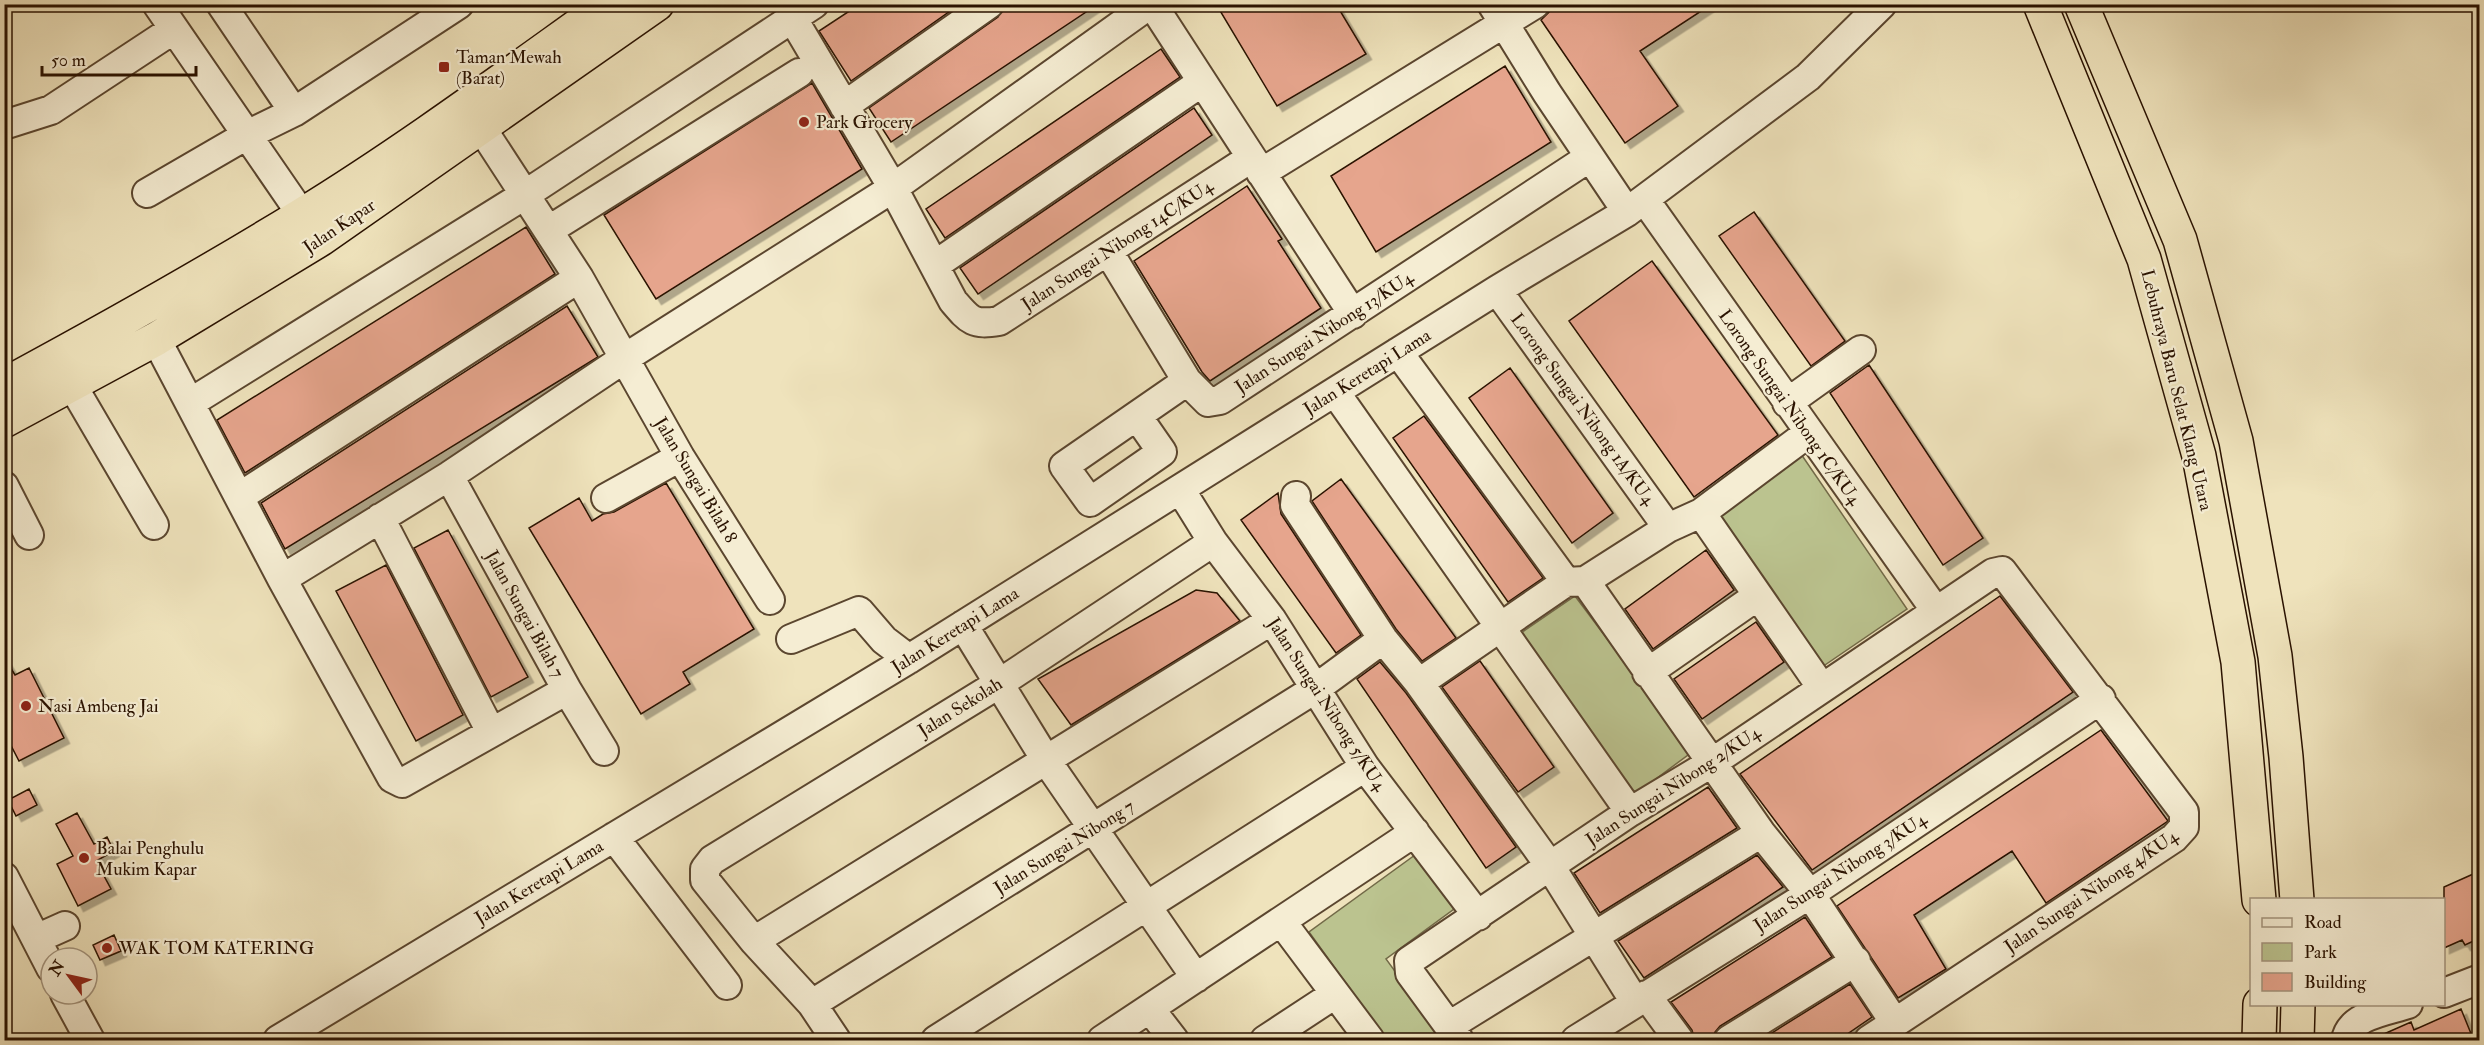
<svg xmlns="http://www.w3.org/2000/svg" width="2484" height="1045" font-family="'IM FELL Double Pica',serif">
<defs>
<filter id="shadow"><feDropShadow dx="5.5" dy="5.5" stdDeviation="0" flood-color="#0004"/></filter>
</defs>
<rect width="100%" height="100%" fill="#efe3bc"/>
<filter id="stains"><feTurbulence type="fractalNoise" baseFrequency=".00333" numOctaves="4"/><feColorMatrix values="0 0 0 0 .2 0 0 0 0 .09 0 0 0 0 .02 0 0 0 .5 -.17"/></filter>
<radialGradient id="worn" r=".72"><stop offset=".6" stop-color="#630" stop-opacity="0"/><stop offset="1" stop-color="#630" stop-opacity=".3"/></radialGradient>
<!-- green -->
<path fill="#bbc38f" stroke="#726a48" stroke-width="1.5" d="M1801 454 1907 609 1819 669 1715 516Z
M1575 596 1692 752 1633 796 1521 633Z
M1415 855 1454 909 1386 959 1445 1040H1387L1309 932Z"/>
<!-- building -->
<path fill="#e6a58d" stroke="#2a1200" stroke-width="1.5" filter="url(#shadow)" d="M860 4H960L851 81 819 31Z
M1005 4H1098L891 142 869 108 998 17Z
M1216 4H1336L1366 54 1277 106Z
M1551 4H1712L1640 51 1678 106 1625 143 1541 20 1549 12Z
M1161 49 1180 77 945 238 926 209Z
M1505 66 1551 142 1376 252 1331 176Z
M812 83 862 169 656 299 604 215Z
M1194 108 1212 135 978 294 960 268Z
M1247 186 1282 239 1278 241 1321 308 1210 381 1202 372 1134 261Z
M1754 212 1845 341 1811 366 1719 236Z
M526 227 555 274 245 473 217 420Z
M1652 261 1778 435 1694 497 1569 321Z
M567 306 598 357 285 549 261 503Z
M1869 365 1983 538 1943 565 1830 393Z
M1510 368 1613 513 1572 543 1469 398Z
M1424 416 1543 578 1508 602 1393 438Z
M1341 479 1456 638 1422 661 1396 629 1312 501Z
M666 483 754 629 683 672 690 684 641 714 529 528 579 498 592 521 603 514 614 512Z
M1278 493 1281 514 1361 635 1336 653 1241 520Z
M448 530 528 677 491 697 414 548Z
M1706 550 1734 590 1653 649 1625 609Z
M386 565 463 715 416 741 336 591Z
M1196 590 1217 593 1240 621 1071 725 1038 679Z
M2000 596 2073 692 1812 870 1740 774Z
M1756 622 1784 662 1702 719 1674 679Z
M4 657 15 675 29 668 64 738 19 761 4 732Z
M1480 661 1554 767 1518 792 1442 687Z
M1380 662 1406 693 1516 847 1486 868 1357 679Z
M2101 730 2168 821 2046 903 2012 851 1989 866 1914 915 1946 969 1898 998 1837 906Z
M1708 787 1737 828 1600 913 1574 873Z
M29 789 37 805 16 816 8 800Z
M77 813 94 844 107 837 114 851 96 861 111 889 78 906 57 864 73 856 56 824Z
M1757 855 1783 887 1644 978 1618 941Z
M2480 871V938L2465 945 2462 940 2444 948V887Z
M1805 917 1832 957 1720 1026 1715 1032 1713 1041H1695L1692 1030 1671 1002Z
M114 935 121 951 100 960 93 945Z
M1850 984 1872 1017 1837 1041H1759Z
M2461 1009 2474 1041H2368L2411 1022 2414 1030Z"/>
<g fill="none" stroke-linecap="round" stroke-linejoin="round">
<!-- minor casing -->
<g stroke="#5b462f" stroke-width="32">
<path id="minor" d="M157 4 302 215
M221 4 294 112
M1152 4 1353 314
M1492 4 1547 93 1627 212
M793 19 893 188 953 301C970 321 973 325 999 321L1251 158
M844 106 989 4
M7 124 51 110 174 29
M482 129 579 278 680 457 770 600
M1261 173 1535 4
M147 193 247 135 294 112 459 4
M1645 200 1936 611
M549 230 799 73
M1108 251 1187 381 1208 402 1220 400 1590 157
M935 265 1202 82
M1497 290 1668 528
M156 339 282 579 392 778 402 783 567 690
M1398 352 1566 582
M72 385 154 525
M1335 392 1630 812
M190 403 526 194 814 4
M1787 403 1861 350
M1137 416 1162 452 1090 502 1064 466 1187 381
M449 476 567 690 604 751
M4 486 29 535
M1180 489 1213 542 1272 620 1365 767 1478 916
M1296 496 1295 505 1383 639 1419 683 1550 866 1635 1002
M239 497 579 278
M606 498 680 457
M1701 513 1822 688
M380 518 491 732
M282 579 449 476 625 358 893 188 1150 4
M1585 581 1761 833 1810 894 1895 1023
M963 625 1046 760 1196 978
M791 639 859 611 884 640 909 659
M1647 673 1756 597
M1419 683 1566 582 1585 581 1668 528 1701 513 1807 434
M614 837 727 985
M4 877 51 968
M1281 921 1370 1040
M36 939 65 926
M754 941 1272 620
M2444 993 2480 979
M65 994 90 1040
M1646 995 1679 1040
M812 1004 1315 689 1383 639
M1150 1009 1174 1040
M1449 1026 1761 833
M278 1040 909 659 1497 290 1627 212 1808 77 1882 4
M836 1040 812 1004 754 941 705 880V869L712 860 1000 683 1213 542
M936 1040 1365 767
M1102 1040 1415 832
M1265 1040 1335 994
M1459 1040 1410 973 1409 961 1630 812 1713 762 1993 573 2002 571 2184 812V827L2174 838 1869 1040
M1576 1040 1810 894 2101 699
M1729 1040 1856 961
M2346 1040C2350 1015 2387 1011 2408 1004"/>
</g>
<!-- highway casing -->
<g stroke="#2a1200" stroke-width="36">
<path id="highway" d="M2040 4 2144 259 2199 456 2238 662 2259 900
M2081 4 2180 240 2236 441 2275 656 2286 757 2297 900
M4 385C104 331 204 275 300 216 406 151 507 76 608 4
M4 421 156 339 321 239 657 4
M2259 1040 2260 1004
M2297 1040 2298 1004"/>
</g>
<!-- minor -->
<use href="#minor" stroke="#f5edd3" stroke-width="28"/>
<!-- highway -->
<use href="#highway" stroke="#efe3bc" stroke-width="33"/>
</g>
<!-- markers -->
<g fill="#8f2418" stroke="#f5edd3" stroke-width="2">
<rect x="438" y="61" width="12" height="12" rx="3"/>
<circle cx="804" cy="122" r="6"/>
<circle cx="26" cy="706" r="6"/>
<circle cx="84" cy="858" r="6"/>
<circle cx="107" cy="948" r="6"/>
</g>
<g text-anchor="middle" stroke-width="4.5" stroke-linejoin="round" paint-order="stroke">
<!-- poi labels -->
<g font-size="18" fill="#2a1200" stroke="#f5edd3" text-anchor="start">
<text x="456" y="63">Taman Mewah<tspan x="456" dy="21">(Barat)</tspan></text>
<text x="816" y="128">Park Grocery</text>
<text x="38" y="712">Nasi Ambeng Jai</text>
<text x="96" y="854">Balai Penghulu<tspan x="96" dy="21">Mukim Kapar</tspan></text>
<text x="119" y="954">WAK TOM KATERING</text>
</g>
<!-- street labels -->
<g font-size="18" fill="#2a1200" stroke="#f5edd3">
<text transform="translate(339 226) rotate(-34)" y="6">Jalan Kapar</text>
<text transform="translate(1117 245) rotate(-33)" y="6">Jalan Sungai Nibong 14C/KU4</text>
<text transform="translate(1324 332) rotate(-33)" y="6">Jalan Sungai Nibong 13/KU4</text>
<text transform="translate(1367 372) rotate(-32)" y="6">Jalan Keretapi Lama</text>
<text transform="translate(2177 390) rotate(76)" y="6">Lebuhraya Baru Selat Klang Utara</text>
<text transform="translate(1790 407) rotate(55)" y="6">Lorong Sungai Nibong 1C/KU4</text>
<text transform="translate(1583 409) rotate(54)" y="6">Lorong Sungai Nibong 1A/KU4</text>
<text transform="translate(696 480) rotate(59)" y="6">Jalan Sungai Bilah 8</text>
<text transform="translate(525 614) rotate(61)" y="6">Jalan Sungai Bilah 7</text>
<text transform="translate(955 630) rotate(-32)" y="6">Jalan Keretapi Lama</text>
<text transform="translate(1327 704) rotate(57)" y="6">Jalan Sungai Nibong 5/KU4</text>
<text transform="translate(960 707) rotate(-32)" y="6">Jalan Sekolah</text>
<text transform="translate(1673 786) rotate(-33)" y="6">Jalan Sungai Nibong 2/KU4</text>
<text transform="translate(1064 847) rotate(-32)" y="6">Jalan Sungai Nibong 7</text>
<text transform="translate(1840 872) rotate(-33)" y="6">Jalan Sungai Nibong 3/KU4</text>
<text transform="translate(539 882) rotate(-31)" y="6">Jalan Keretapi Lama</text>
<text transform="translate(2091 891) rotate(-34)" y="6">Jalan Sungai Nibong 4/KU4</text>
</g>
</g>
<!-- margin -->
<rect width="2484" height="1045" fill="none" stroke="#efe3bc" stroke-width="24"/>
<rect x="6" y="6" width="2472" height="1033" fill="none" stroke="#2a1200" stroke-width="3"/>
<rect x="12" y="12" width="2460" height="1021" fill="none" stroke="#2a1200" stroke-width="1.5"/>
<!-- legend -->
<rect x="2250" y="898" width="195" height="108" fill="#f5edd3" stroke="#a4957f" stroke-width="1.5"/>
<rect x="2262" y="918" width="30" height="9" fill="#f5edd3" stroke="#a4957f" stroke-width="1.5"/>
<text x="2304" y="928" font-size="18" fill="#2a1200">Road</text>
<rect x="2262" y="943" width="30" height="18" fill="#bbc38f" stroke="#a4957f" stroke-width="1.5"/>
<text x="2304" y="958" font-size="18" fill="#2a1200">Park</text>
<rect x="2262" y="973" width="30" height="18" fill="#e6a58d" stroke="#a4957f" stroke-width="1.5"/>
<text x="2304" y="988" font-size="18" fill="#2a1200">Building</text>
<!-- north arrow -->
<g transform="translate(69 976) rotate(303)"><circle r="28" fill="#f5edd3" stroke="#a4957f" stroke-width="1.5"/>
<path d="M0-4.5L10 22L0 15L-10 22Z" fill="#8f2418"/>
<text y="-9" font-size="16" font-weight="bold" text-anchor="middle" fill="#2a1200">N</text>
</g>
<!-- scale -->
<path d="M42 66v9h154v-9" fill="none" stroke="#2a1200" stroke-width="3"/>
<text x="51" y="66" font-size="18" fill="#2a1200" stroke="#f5edd3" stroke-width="4.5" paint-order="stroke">50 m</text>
<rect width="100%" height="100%" filter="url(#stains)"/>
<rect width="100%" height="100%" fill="url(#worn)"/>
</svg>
